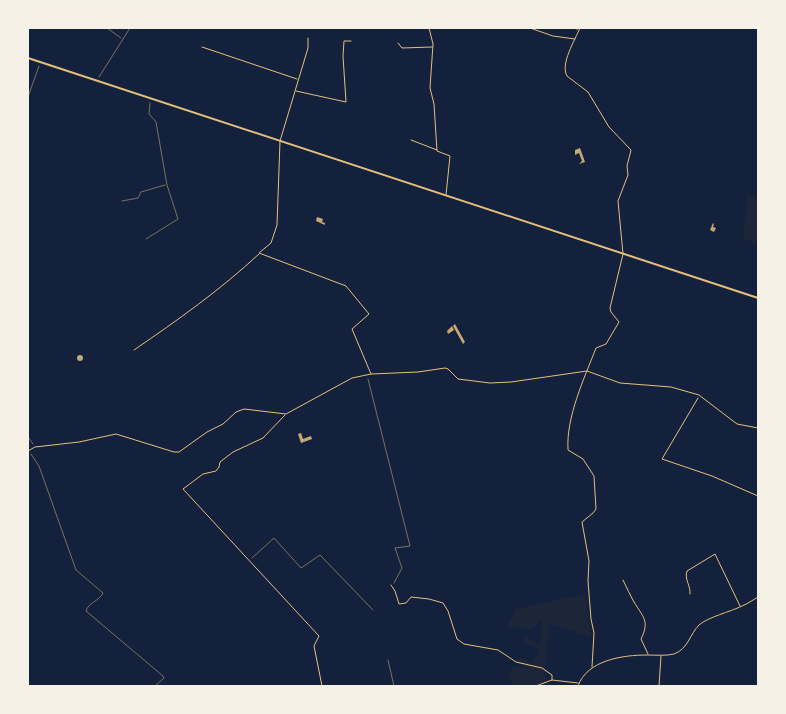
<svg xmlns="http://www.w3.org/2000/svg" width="786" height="714" font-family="'Sofia Sans Condensed',sans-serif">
<rect width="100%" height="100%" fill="#14213d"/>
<!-- green -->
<path fill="#1d2539" d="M748 193 758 201V244L743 239Z
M586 594 591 637 549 624 545 670 547 686H513L509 676 513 666 530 668 516 662 521 657 532 663 540 650 522 641 525 636 540 645 542 619 530 630 507 626 516 609Z"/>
<!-- building -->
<path fill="#c6a872" d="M580 148 585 162 579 164 582 161 579 153 575 155V150Z
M317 217 323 219 322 222 325 223V225L316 221Z
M713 223 714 224 713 227 716 228 714 232 710 230Z
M455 324 465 342 463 344 453 326Z
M452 326 454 330 448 334 447 331Z
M77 358a3 3 0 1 1 6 0a3 3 0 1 1-6 0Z
M301 433 303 439 311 436 312 439 301 443 298 434Z"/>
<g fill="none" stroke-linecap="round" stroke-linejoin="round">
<!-- path -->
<path stroke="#e5c07b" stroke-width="0.5" d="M107 28 121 38
M99 77 130 28
M28 97 39 66
M122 201 138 198 141 192 165 185
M146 239 178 219 167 185 156 122 149 114 150 103
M368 379 410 546 395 548 402 568 394 583
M28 437 33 444
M31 454 39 466 76 570 103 593C99 601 88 603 86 611L163 676 164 678 155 686
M252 558 274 538 301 568 320 555 373 610"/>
<!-- service -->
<path stroke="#e5c07b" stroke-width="0.5" d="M574 28 578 30
M388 660 394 686"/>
<!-- minor -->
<path stroke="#e5c07b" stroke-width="1" d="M429 28 433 44 430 88 434 104 437 151 450 156 446 195
M530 28 553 36 575 39
M580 28C575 40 560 64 567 76L588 92 609 127 631 150 627 166 628 175 618 201 623 254 610 308 611 312 619 322 606 344 596 348C584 379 566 417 568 450L583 459 594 476 596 509 593 513 582 522 589 561 588 581 591 619 594 633 592 667
M308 38V48L280 141 277 225 271 243 259 253 346 286 369 314 352 329 371 374
M398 43 402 48 432 47
M202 47 297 79
M296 91 346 102 343 56 344 41H351
M411 140 437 150
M134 350C178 320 220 290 259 254
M698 398 662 459 712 476 758 496
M285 415 263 438 233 452 220 462 219 467 216 471 203 474 183 489 319 636 314 646 322 686
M28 451 35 447 79 442 116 434 174 452H179L207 432 223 424 236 412 244 409 286 414 352 378 371 374 418 372 445 368 448 369 458 379 490 383 511 382 587 371 620 383 671 387 699 395 737 424 758 428
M623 580C627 588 630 595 634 602 643 617 650 621 641 639L648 654
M391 585 395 591 399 604 406 603 411 597 429 599 443 603 448 611 457 639 464 644 498 650 516 662 542 668 552 675V680
M690 594C691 586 684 579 687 571L715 554 740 606
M536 686 552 680 578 683
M578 686C587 660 623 655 647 655 656 655 666 656 674 654 688 649 690 634 699 625 708 617 730 612 742 606 747 604 753 600 758 597
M659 686 661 656"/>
<!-- secondary -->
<path stroke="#e5c07b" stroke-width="2" d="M28 58 758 298"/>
</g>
<!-- border -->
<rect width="786" height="714" fill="none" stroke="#f6f1e7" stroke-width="58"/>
</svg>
